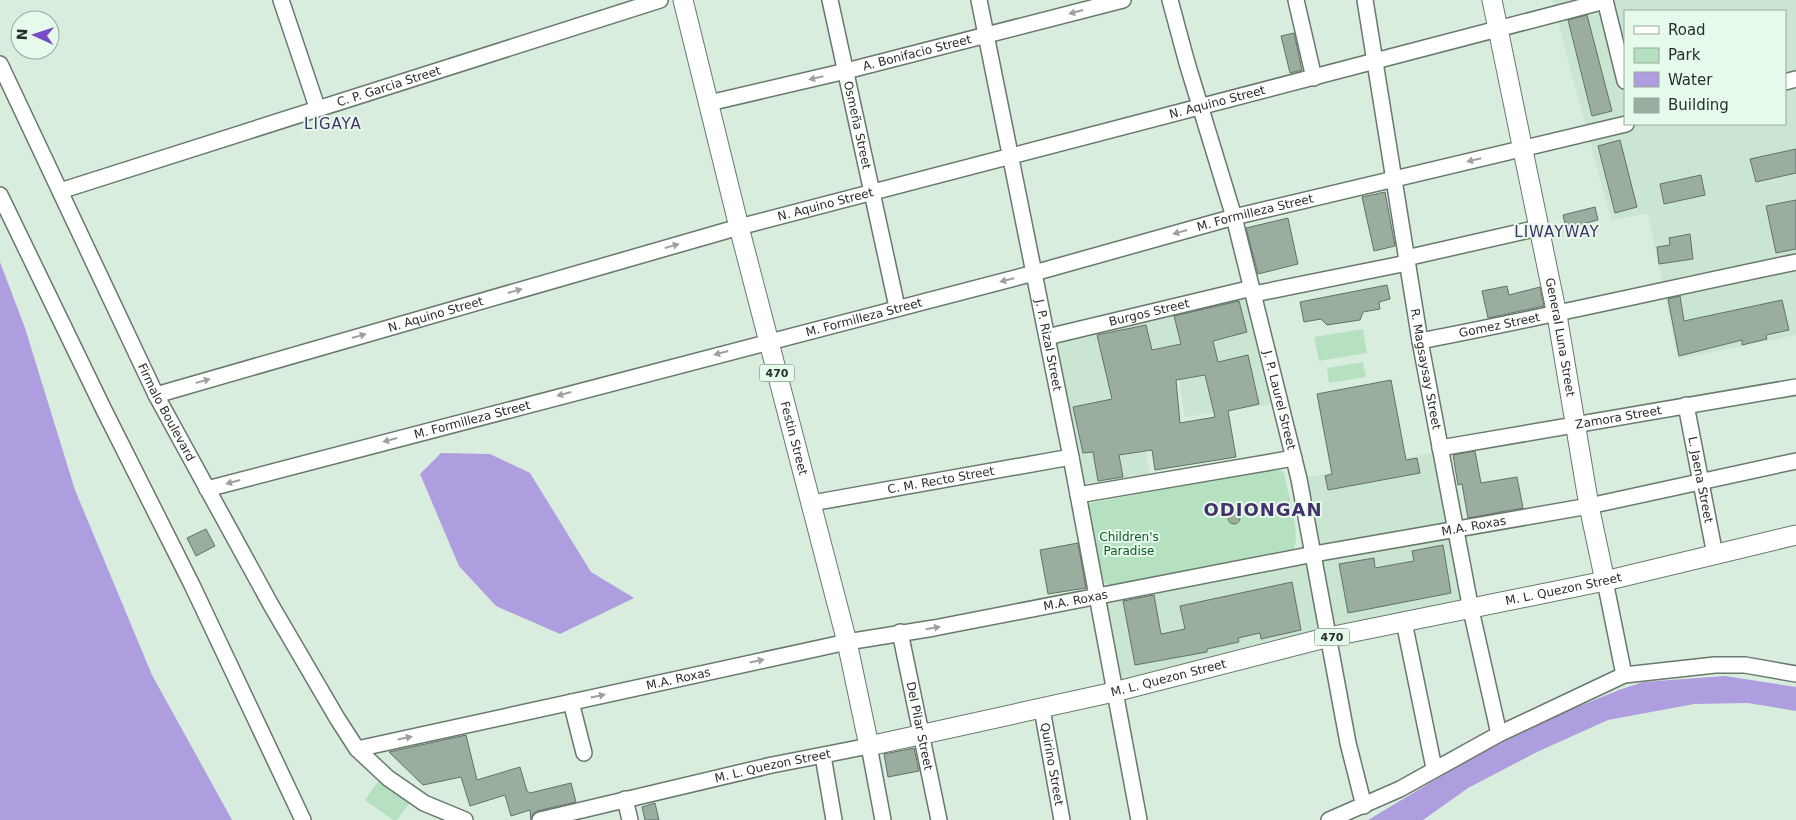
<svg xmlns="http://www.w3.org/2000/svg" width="1796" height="820" font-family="'DejaVu Sans',sans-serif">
<rect width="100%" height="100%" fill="#d9edde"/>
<!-- built -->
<path fill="#cae5d1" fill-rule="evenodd" d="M1552 0H1796V335L1678 359 1648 214 1611 220ZM1625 11H1785V124H1625Z
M1252 288 1280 403 1185 417 1179 378 1166 379 1142 430 1151 482 1078 495 1047 337Z
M1441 451 1471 610 1114 692 1097 595 1314 554 1299 479Z"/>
<!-- green -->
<path fill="#b6e1c1" d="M1363 329 1367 353 1319 361 1314 337Z
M1363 362 1366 377 1329 383 1327 368Z
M1278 468 1284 473C1287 488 1302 540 1293 549L1109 585 1103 582 1088 505 1090 503Z
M380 779 411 801 397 820H393L365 800Z"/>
<!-- water -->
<path fill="#af9edf" d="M0 262 25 328 75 490 152 675 232 820H0Z
M441 453 490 454 530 473 591 572 634 598 560 634 496 606 459 566 420 474Z
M1725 676 1796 687V711L1748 703 1694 704 1608 720 1537 752 1468 788 1423 820H1368L1475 756 1565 712 1619 690 1643 682Z"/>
<!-- building -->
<path fill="#9aad9f" stroke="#627366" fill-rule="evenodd" d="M1587 15 1612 111 1592 116 1568 20Z
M1294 33 1302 70 1290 73 1281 36Z
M1620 140 1637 207 1615 213 1598 146Z
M1796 149V173L1756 182 1750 159Z
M1701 175 1705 195 1664 204 1660 184Z
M1385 192 1395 246 1374 251 1362 197Z
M1796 200V249L1776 253 1766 206Z
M1595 207 1598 220 1566 228 1563 215Z
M1288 218 1298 264 1258 274 1246 228Z
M1690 234 1693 259 1659 264 1657 247 1670 245 1669 238Z
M1387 285 1390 299 1379 302 1380 309 1363 312 1360 320 1327 325 1321 319 1304 322 1300 302Z
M1507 286 1509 295 1540 287 1544 306 1488 318 1482 291Z
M1680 296 1684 321 1782 300 1789 330 1766 335 1767 339 1742 345V340L1679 356 1668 299Z
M1239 301 1247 332 1213 341 1218 362 1248 355 1259 404 1228 411 1236 457 1155 470 1152 450 1119 455 1123 477 1098 481 1093 452 1083 453 1073 407 1112 399 1097 335 1146 325 1152 350 1181 344 1174 316ZM1205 375 1215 417 1180 423 1176 380Z
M1391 380 1406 460 1417 458 1420 473 1328 490 1325 476 1332 474 1317 394Z
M1475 451 1481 483 1517 477 1523 508 1468 518 1462 484 1458 485 1453 455Z
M1228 518a6 6 0 1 1 12 0a6 6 0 1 1-12 0Z
M206 529 215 546 196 556 187 538Z
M1078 543 1086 588 1048 594 1040 550Z
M1443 545 1451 593 1348 613 1339 564 1374 558 1375 568 1414 561 1412 551Z
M1292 582 1301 630 1261 639 1260 633 1238 638 1239 642 1207 649V652L1135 665 1123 601 1154 595 1161 634 1185 629 1180 606Z
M466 735 477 780 520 767 527 791 530 793 571 783 576 802 537 811 533 814 531 820 530 810 511 816 505 795 470 806 461 777 423 785 389 752Z
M914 748 919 771 888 777 884 754Z
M655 803 659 820H645L642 807Z"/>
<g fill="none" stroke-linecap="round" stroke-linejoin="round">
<!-- minor casing -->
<g stroke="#68796c" stroke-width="18">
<g id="minor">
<path d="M281 0 317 107"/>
<path id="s1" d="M830 0 897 307"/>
<path id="s2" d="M979 0 1071 457 1139 820"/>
<path id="s3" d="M1170 0 1187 63 1234 217 1299 479 1348 743 1364 806"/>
<path d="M1296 0 1314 78"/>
<path id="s4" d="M1365 0 1420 341 1471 610 1499 734"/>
<path d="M1605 0 1625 81"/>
<path id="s5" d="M0 64 156 395 271 605 337 718 357 749 388 778 424 803 465 820"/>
<path d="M1785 82 1796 79"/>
<path id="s6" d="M709 103 846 71 1123 0"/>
<path id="s7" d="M60 191 660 0"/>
<path d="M0 195 104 410 192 585 303 820"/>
<path d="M1406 258 1538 228"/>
<path d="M1254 294 1407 263"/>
<path id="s8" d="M1047 337 1252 288"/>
<path id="s9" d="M1420 341C1546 317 1671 288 1796 262"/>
<path id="s10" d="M156 395 739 227 1605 1"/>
<path id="s11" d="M1686 405 1715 555"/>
<path id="s12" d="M1440 448 1796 387"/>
<path id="s13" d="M207 489 1034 273 1234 217 1626 124"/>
<path d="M1078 495 1294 458"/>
<path id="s14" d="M812 503 1071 457"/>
<path d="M1605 581 1624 675"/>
<path d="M1404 622 1434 768"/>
<path id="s15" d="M900 632 939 820"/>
<path d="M571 702 584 753"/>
<path id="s16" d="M1042 709 1062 820"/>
<path id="s17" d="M357 749 847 642 934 628 1314 554 1589 506 1796 461"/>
<path d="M823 756 834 820"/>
<path d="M625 799 630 820"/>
<path id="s18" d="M540 820 772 765 869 746 883 820"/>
<path d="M1329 820 1400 789 1499 734 1624 675 1715 665H1745L1796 674"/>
</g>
</g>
<!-- major casing -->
<g stroke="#68796c" stroke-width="21">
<g id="major">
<path id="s19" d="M683 0 739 227 847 642 869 746 1114 692 1329 637 1605 581 1796 535"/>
<path id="s20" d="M1492 0 1557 315 1589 506 1605 581"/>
</g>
</g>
<!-- minor -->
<use href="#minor" stroke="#fff" stroke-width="15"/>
<!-- major -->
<use href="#major" stroke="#fff" stroke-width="19"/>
</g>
<!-- one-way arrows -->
<defs><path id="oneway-solid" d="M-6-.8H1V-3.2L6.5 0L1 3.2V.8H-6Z" transform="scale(1.25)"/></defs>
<g fill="#9ea19f">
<use href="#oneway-solid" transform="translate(1076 12) rotate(165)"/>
<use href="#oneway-solid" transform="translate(816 78) rotate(167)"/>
<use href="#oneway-solid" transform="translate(1474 160) rotate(167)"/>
<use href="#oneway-solid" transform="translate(1180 232) rotate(164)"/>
<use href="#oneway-solid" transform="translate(672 246) rotate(-16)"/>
<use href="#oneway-solid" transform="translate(1007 280) rotate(166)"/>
<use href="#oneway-solid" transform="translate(515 291) rotate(-16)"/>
<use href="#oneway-solid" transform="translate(359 336) rotate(-16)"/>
<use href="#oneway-solid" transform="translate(721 353) rotate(165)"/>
<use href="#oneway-solid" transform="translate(203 381) rotate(-16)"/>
<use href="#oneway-solid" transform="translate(564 394) rotate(165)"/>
<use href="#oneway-solid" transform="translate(390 440) rotate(165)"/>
<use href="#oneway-solid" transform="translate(233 482) rotate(165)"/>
<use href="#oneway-solid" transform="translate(933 628) rotate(-9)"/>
<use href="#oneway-solid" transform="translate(757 661) rotate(-12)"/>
<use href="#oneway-solid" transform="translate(598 696) rotate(-12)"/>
<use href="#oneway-solid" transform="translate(405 738) rotate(-12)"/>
</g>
<g text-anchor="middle" stroke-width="4" stroke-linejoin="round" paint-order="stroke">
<!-- shield labels -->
<g fill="#e6faeb" stroke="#616c64" stroke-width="1">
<rect x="759.5" y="364.5" width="35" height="17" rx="4"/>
<rect x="1314.5" y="628.5" width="35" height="17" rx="4"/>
</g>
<g font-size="11" font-weight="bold" fill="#282f2a">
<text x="777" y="377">470</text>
<text x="1332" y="641">470</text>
</g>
<!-- street labels -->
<g font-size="12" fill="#282f2a" stroke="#e6faeb">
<text dy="4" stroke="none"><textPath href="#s6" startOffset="214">A. Bonifacio Street</textPath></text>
<text dy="4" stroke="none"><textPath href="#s7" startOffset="345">C. P. Garcia Street</textPath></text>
<text dy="4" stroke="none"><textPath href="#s10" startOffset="1101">N. Aquino Street</textPath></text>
<text dy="4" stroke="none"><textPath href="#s1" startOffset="128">Osmeña Street</textPath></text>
<text dy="4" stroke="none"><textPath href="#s10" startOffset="696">N. Aquino Street</textPath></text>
<text dy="4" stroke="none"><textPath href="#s13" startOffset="1084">M. Formilleza Street</textPath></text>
<text dy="4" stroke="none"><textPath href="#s8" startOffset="105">Burgos Street</textPath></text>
<text dy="4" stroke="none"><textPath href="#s10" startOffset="291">N. Aquino Street</textPath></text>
<text dy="4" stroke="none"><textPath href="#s13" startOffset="679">M. Formilleza Street</textPath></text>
<text dy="4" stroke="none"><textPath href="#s9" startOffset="81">Gomez Street</textPath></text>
<text dy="4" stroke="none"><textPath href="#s20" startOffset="344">General Luna Street</textPath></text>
<text dy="4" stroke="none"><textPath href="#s2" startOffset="352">J. P. Rizal Street</textPath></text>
<text dy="4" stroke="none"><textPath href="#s4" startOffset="374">R. Magsaysay Street</textPath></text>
<text dy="4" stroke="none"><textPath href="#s3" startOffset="415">J. P. Laurel Street</textPath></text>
<text dy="4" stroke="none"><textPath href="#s5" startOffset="386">Firmalo Boulevard</textPath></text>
<text dy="4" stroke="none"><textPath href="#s12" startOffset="181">Zamora Street</textPath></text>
<text dy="4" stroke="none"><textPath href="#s13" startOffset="274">M. Formilleza Street</textPath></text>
<text dy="4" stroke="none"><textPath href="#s19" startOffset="452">Festin Street</textPath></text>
<text dy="4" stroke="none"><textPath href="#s14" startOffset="131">C. M. Recto Street</textPath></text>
<text dy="4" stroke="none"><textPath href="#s11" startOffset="76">L. Jaena Street</textPath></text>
<text dy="4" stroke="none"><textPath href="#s17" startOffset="1139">M.A. Roxas</textPath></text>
<text dy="4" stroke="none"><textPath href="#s19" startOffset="1481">M. L. Quezon Street</textPath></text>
<text dy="4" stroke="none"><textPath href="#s17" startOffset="734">M.A. Roxas</textPath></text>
<text dy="4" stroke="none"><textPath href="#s17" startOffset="329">M.A. Roxas</textPath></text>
<text dy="4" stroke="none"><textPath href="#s19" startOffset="1076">M. L. Quezon Street</textPath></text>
<text dy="4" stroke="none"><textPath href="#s15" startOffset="96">Del Pilar Street</textPath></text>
<text dy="4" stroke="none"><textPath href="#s16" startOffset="56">Quirino Street</textPath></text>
<text dy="4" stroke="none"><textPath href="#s18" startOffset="239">M. L. Quezon Street</textPath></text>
</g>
<!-- park labels -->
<g font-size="12" fill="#0c592f" stroke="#e6faeb">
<text x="1129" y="541">Children's<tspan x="1129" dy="14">Paradise</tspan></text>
</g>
<!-- quarter labels -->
<g font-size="15" letter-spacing="1" fill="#44306c" stroke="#e6faeb">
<text x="333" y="129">LIGAYA</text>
<text x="1557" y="237">LIWAYWAY</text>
</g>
<!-- district labels -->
<g font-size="18" font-weight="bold" letter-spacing="1" fill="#44306c" stroke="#e6faeb">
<text x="1263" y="516">ODIONGAN</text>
</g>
</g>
<!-- legend -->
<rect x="1624" y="10" width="162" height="115" fill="#e6faeb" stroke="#9aa99e"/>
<rect x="1634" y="26" width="25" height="8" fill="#ffffff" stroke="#9aa99e"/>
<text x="1668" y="35" font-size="15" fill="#282f2a">Road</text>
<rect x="1634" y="48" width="25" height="15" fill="#b6e1c1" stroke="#9aa99e"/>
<text x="1668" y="60" font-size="15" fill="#282f2a">Park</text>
<rect x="1634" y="72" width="25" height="15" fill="#af9edf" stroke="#9aa99e"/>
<text x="1668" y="85" font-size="15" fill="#282f2a">Water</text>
<rect x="1634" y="98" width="25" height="15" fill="#9aad9f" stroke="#9aa99e"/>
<text x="1668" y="110" font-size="15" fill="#282f2a">Building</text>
<!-- north arrow -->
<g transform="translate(35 35) rotate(273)"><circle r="24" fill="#e6faeb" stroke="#9aa99e"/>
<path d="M0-4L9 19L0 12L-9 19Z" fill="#774cc4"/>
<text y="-8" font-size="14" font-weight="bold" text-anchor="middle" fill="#282f2a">N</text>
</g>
</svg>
